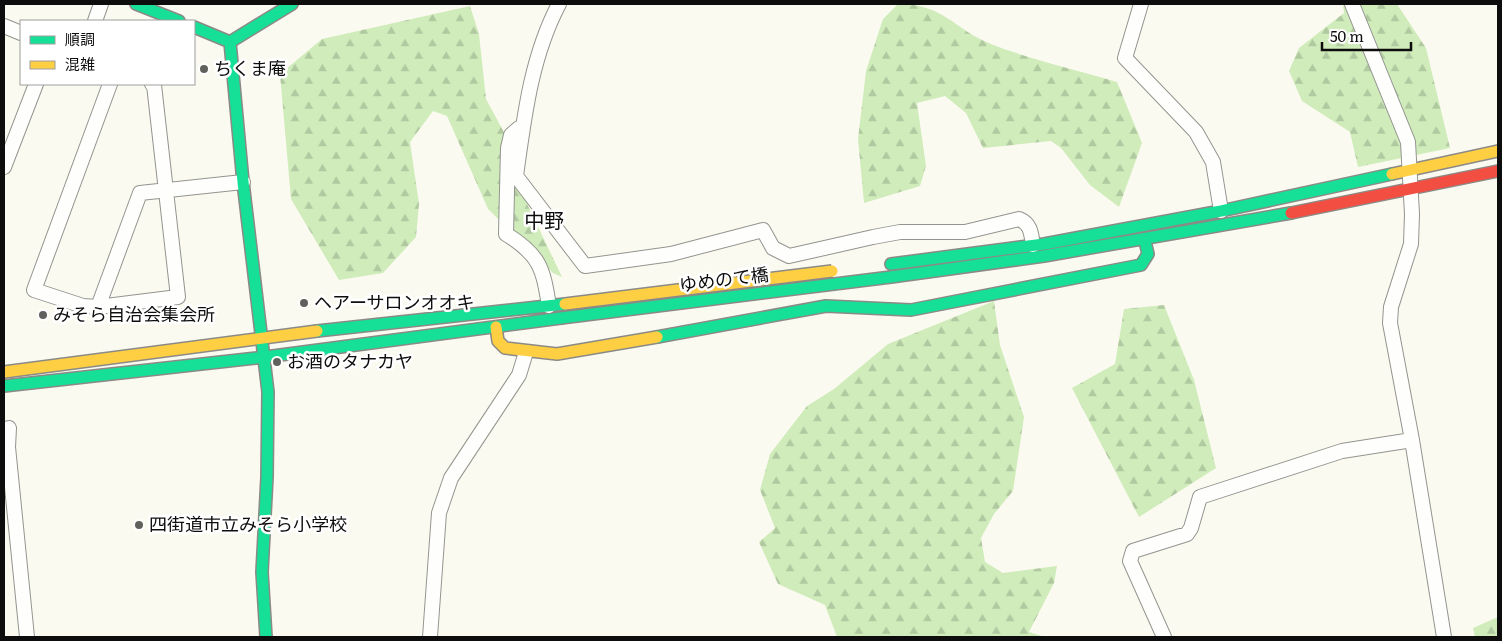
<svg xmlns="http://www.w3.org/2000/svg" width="1502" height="641" font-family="Literata,'Noto Sans JP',serif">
<defs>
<pattern id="forest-firs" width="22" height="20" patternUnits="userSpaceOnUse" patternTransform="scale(1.25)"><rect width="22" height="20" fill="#d0ecbb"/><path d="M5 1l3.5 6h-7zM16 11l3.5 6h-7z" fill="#b1c9a0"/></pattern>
</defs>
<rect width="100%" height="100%" fill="#fbfaf0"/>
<!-- forest -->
<path fill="url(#forest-firs)" d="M898 4C945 4 953 29 991 44 1029 59 1077 70 1117 82L1142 143 1119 207 1090 185 1061 148 1051 141 983 148 966 113 945 96 917 103 926 166 920 186 864 203 858 139 866 71 883 19Z
M1343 4H1397L1426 48 1450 148 1358 167 1350 132 1302 101 1289 71 1299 48 1344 13Z
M470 6 479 34 486 99 506 136 520 189 562 277 553 273 488 209 447 116 433 111 410 142 419 204 416 237 383 273 339 280 291 199 280 74 322 39Z
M994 301 1000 345 1024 417 1013 491 994 514 981 538 985 562 1003 573 1057 566 1054 583 1029 632 1045 637H837L825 605 778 584 759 542 775 528 760 490 770 454 807 406 834 389 888 344Z
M1164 305 1194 380 1216 468 1139 517 1072 388 1115 364 1124 309Z
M1498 617V637H1475L1473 628Z"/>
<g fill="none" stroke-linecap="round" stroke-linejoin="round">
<!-- street casing -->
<g stroke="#94948f" stroke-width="16">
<path id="street" d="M559 4C531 57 524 118 516 176L585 266 671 254 763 230 773 248 789 256 873 237 900 232H965L1019 219C1031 224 1031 233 1033 245
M1141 4 1125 58 1196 132 1213 162 1221 211
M1352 4 1408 142 1412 214 1411 244 1391 307 1390 323 1412 440 1444 637
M95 21 101 4
M4 26 21 33
M110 84 34 290 83 306 98 307 178 297 154 85 152 84
M523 127 519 128 511 135 508 148 506 234C540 255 543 268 549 306
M4 167 36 84
M98 307 140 193 243 182
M4 429 9 428 8 447 27 637
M430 637 439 513 451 478 519 375 526 352
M1164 637 1130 561 1133 551 1187 534 1191 528 1200 497 1342 451 1412 440"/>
</g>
<!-- fast casing -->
<g stroke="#8b8a86" stroke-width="14">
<path id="fast" d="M136 4 179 21
M194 27 230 42
M230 42 243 182 268 392 267 477 262 572 266 637
M230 42 292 4
M891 264 1044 244 1221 211 1392 174
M891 277 1044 256 1291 213
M317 331 565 304
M657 337 826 306 911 310 1141 265 1148 254 1145 241
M4 386 265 357 561 318"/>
</g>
<!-- slow casing -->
<g stroke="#8b8a86" stroke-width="14">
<path id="slow" d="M1392 174 1498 151
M496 327 498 341 505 348 557 354 657 337
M4 372 317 331"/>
</g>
<!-- jam casing -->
<g stroke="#8b8a86" stroke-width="14">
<path id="jam" d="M1291 213 1498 171"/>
</g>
<!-- street -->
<use href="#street" stroke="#fefefd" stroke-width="14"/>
<!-- fast -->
<use href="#fast" stroke="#16e098" stroke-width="11"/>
<!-- slow -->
<use href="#slow" stroke="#ffcf43" stroke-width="11"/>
<!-- jam -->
<use href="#jam" stroke="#f24e42" stroke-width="11"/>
<!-- fast-bridge casing -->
<g stroke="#8b8a86" stroke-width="14" stroke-linecap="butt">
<path id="fast-bridge" d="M561 318 891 277"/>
</g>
<!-- slow-bridge casing -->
<g stroke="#8b8a86" stroke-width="14" stroke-linecap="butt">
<path id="slow-bridge" d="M565 304 832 271"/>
</g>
<!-- fast-bridge -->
<use href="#fast-bridge" stroke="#16e098" stroke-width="11"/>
<!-- slow-bridge -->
<use href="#slow-bridge" stroke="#ffcf43" stroke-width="11"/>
</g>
<!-- markers -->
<g fill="#60605c" stroke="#fff" stroke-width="2">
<circle cx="204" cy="69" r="5"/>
<circle cx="304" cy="303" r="5"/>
<circle cx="43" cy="315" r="5"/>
<circle cx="277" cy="362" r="5"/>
<circle cx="139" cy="525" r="5"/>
</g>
<g text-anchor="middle" stroke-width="5" stroke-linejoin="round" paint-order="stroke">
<!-- poi labels -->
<g font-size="18" fill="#0d0d0d" stroke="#fff" text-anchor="start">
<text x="214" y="75">ちくま庵</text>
<text x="314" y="309">ヘアーサロンオオキ</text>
<text x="53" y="321">みそら自治会集会所</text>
<text x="287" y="368">お酒のタナカヤ</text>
<text x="149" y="531">四街道市立みそら小学校</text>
</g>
<!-- street labels -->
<g font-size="18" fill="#0d0d0d" stroke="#fff">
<text transform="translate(724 280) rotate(-7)" y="6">ゆめのて橋</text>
</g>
<!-- quarter labels -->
<g font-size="20" fill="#0d0d0d" stroke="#fff">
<text x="544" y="228">中野</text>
</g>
</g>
<!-- border -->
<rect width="1502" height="641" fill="none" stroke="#0d0d0d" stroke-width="10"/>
<!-- legend -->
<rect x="20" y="20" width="175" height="65" fill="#ffffff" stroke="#9e9e9e"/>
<rect x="30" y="36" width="25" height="8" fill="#16e098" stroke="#9e9e9e"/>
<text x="65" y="45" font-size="15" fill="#0d0d0d">順調</text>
<rect x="30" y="61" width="25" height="8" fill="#ffcf43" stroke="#9e9e9e"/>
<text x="65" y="70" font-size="15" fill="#0d0d0d">混雑</text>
<!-- scale -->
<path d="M1322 42v8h89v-8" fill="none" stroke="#0d0d0d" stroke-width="2.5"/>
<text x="1330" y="42" font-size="15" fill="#0d0d0d" stroke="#ffffff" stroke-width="4" paint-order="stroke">50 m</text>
</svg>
